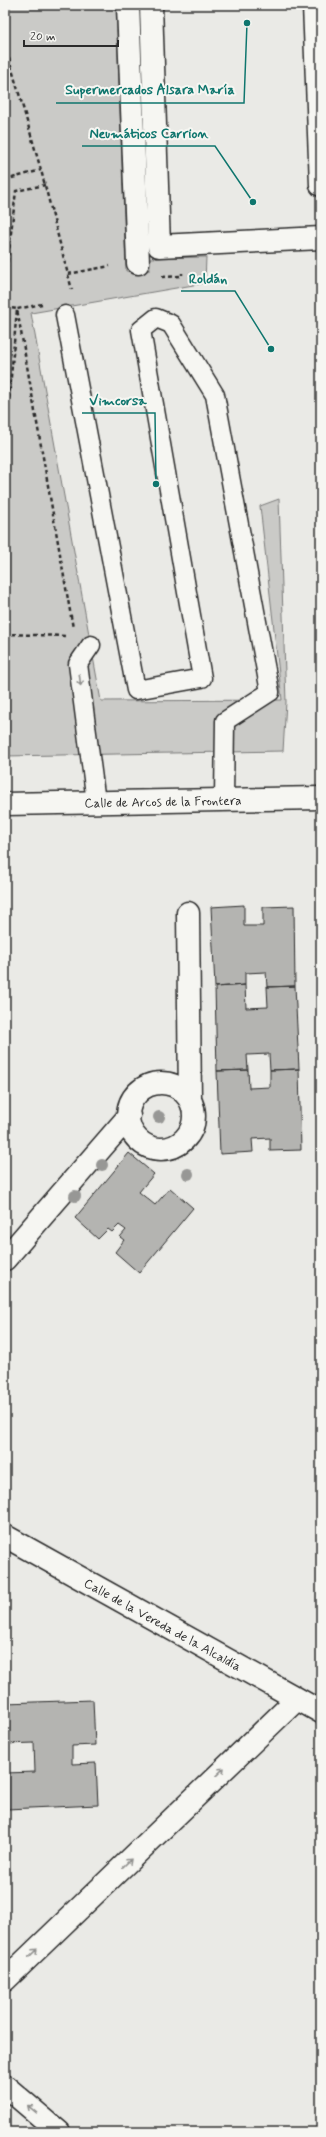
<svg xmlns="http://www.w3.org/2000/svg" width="326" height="2137" font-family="Mynerve,sans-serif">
<rect width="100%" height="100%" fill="#eaeae6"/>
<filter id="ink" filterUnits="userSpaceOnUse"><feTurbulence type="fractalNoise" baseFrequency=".025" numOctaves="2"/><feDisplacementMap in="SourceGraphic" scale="8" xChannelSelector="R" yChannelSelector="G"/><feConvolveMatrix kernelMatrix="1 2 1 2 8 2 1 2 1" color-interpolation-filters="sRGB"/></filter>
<g filter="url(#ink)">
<!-- green -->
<path fill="#cacac7" stroke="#7a7a79" d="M5 5H116L126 271 150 270 149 258 206 257 205 283 31 313 101 701 282 700 260 506 279 499 286 702 283 751 5 756Z"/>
<!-- building -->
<path fill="#b4b4b1" stroke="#2b2b2b" d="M244 905V926H263V907L294 906 295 986 267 987 266 972 245 973V985L215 987 211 907Z
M245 985 246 1008 268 1007 267 987 295 986 299 1069 270 1070 269 1054 247 1055 248 1070 217 1071 215 987Z
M299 1069 301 1150 270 1151V1138L252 1139 253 1152 220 1154 217 1071 248 1070 249 1088 270 1087V1070Z
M129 1153 154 1174 139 1192 155 1205 170 1188 193 1208 139 1273 115 1252 124 1240 120 1237 126 1230 119 1225 112 1232 108 1229 98 1239 75 1218Z
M93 1700 95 1745 72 1746V1764L96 1763 98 1805 7 1809 5 1773 35 1772 34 1743 6 1744 5 1703Z"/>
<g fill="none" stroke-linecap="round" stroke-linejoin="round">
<!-- service casing -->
<g stroke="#2b2b2b" stroke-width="21">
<path id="service" d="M65 315 136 690 202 678 141 330 156 318 171 324 215 395 270 692 225 721 224 799
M91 645 78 664 96 802"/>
</g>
<!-- pedestrian casing -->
<g stroke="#2b2b2b" stroke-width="25">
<path id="pedestrian" d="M151 5 159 246 321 238"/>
</g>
<!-- minor casing -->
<g stroke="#2b2b2b" stroke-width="25">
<path id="minor" d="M128 5 138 263
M188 913 190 1100
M128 1116a33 33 0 1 1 66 0a33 33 0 1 1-66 0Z
M5 1259 129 1116
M5 1536 321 1712
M5 1980 297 1699
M5 2086 59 2132"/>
</g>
<!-- tertiary casing -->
<g stroke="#2b2b2b" stroke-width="25">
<path id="tertiary" d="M314 5 321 185
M5 804 321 798"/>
</g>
<!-- path -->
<path stroke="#2b2b2b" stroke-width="2.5" stroke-dasharray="4 3" stroke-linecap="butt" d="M5 45 41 170 72 290
M5 180 41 170
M68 274 110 266
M162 277 182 276V273
M5 283 16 191 45 185
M42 304 17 309 73 628
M5 307 17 309 5 444
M5 634 66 636"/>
<!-- service -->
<use href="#service" stroke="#f6f6f2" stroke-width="18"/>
<!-- pedestrian -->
<use href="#pedestrian" stroke="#f6f6f2" stroke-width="22"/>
<!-- minor -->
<use href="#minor" stroke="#f6f6f2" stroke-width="22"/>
<!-- tertiary -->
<use href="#tertiary" stroke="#f6f6f2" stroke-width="22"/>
</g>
<!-- trees -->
<g fill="#979795">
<circle cx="159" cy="1117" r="6"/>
<circle cx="102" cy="1165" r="6"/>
<circle cx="188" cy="1174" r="6"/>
<circle cx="75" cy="1196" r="6"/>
</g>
<!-- one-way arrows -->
<defs><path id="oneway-shaft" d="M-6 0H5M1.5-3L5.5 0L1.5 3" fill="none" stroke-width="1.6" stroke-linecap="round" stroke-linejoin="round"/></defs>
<g stroke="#90908e">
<use href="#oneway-shaft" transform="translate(80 680) rotate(83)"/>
<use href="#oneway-shaft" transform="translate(220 1772) rotate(-44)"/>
<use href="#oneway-shaft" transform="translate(127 1863) rotate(-44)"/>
<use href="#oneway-shaft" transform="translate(33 1953) rotate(-44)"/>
<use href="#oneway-shaft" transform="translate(32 2109) rotate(-140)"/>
</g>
</g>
<g text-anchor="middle" stroke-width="4" stroke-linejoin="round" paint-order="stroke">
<!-- street labels -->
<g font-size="13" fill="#2b2b2b" stroke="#f6f6f2">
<text transform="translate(163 801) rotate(-1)" y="5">Calle de Arcos de la Frontera</text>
<text transform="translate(163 1624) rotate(29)" y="5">Calle de la Vereda de la Alcaldía</text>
</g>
</g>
<!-- callouts -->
<path fill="none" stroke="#0f766e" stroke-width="1.5" d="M247 23L244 103H56M253 202L215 146H82M271 349L235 291H181M156 484L155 413H82"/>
<g fill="#0f766e" stroke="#f6f6f2" stroke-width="1.5">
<circle cx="247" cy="23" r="4"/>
<circle cx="253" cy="202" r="4"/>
<circle cx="271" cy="349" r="4"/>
<circle cx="156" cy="484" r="4"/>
</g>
<g font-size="14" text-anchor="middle" font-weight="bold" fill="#0f766e" stroke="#f6f6f2" stroke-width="4" stroke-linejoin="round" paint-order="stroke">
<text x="150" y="94">Supermercados Alsara María</text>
<text x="149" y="138">Neumáticos Carrion</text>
<text x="208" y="283">Roldán</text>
<text x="118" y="405">Vimcorsa</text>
</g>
<!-- margin -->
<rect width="326" height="2137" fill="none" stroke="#f6f6f2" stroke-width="20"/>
<rect x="10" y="10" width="306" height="2117" fill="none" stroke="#2b2b2b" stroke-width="1.5" filter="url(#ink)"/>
<!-- scale -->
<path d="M24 40v6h94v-6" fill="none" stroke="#2b2b2b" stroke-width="2"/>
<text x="30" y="40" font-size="12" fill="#2b2b2b" stroke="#f6f6f2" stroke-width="3" paint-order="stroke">20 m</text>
</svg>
